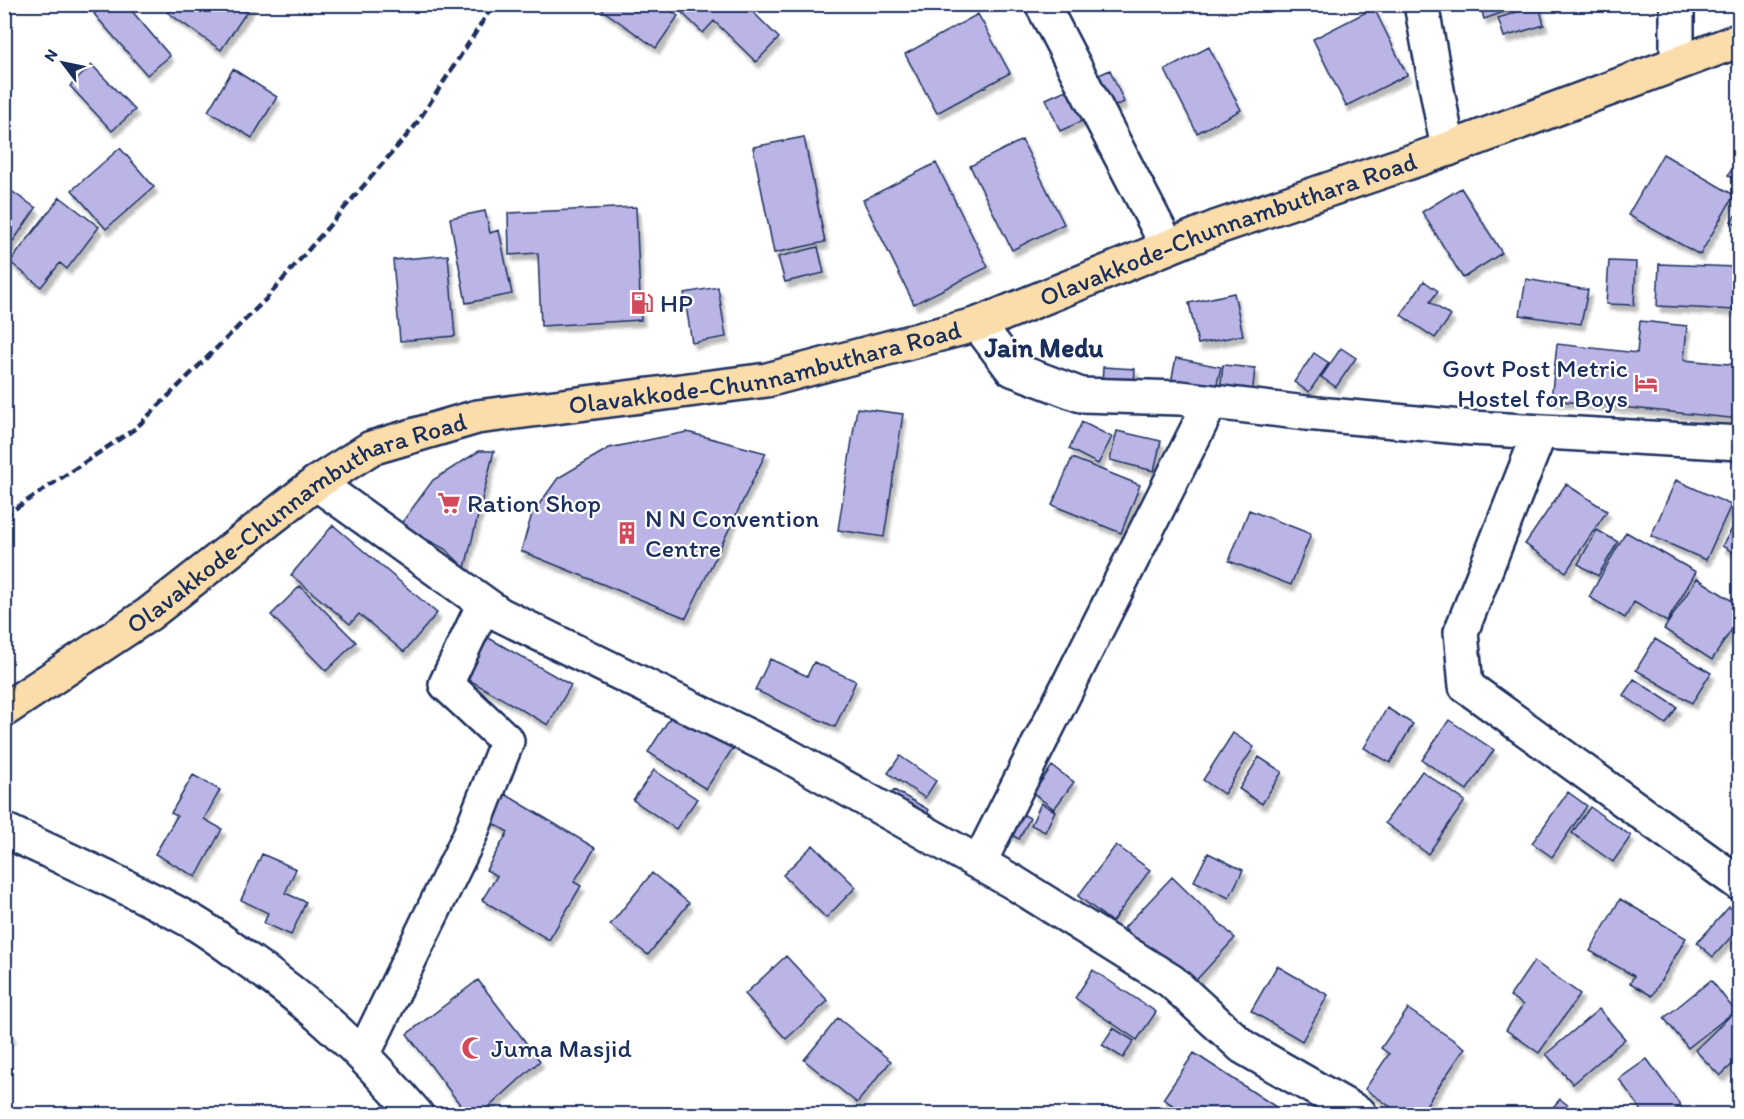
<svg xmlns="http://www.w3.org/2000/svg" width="1744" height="1119" font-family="Itim,sans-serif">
<defs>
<filter id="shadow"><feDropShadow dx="3.5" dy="6" stdDeviation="1.5" flood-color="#0004"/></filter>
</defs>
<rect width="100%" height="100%" fill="#fff"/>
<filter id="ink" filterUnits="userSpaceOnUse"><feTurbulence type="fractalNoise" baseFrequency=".0167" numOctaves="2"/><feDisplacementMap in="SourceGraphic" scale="12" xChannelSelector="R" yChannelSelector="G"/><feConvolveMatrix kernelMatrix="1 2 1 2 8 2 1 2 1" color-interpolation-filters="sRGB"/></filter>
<g filter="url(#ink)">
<!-- building -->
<path fill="#bab5e6" stroke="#1b2f5e" stroke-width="1.5" filter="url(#shadow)" d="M105 4H126L170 56 147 75 94 14Z
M172 4H252L221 50 167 12Z
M604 4H661L678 16 656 48 601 9Z
M684 4H745L779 38 756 62 714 21 703 33 679 10Z
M1480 4H1527L1484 19Z
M1539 5 1544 25 1504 37 1498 18Z
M1374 8 1407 75 1346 106 1313 39Z
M978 14 1010 73 937 113 905 54Z
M1209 47 1241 110 1197 133 1165 70Z
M92 65 135 110 112 131 70 86Z
M233 69 277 97 252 138 208 111Z
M1110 70 1124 102 1060 131 1046 99Z
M804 137 825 242 774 253 753 147Z
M1022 140 1064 224 1012 250 970 166Z
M120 148 154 187 106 229 72 190Z
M1663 154 1734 195 1700 255 1628 215Z
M1740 158V183L1728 175Z
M936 163 988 267 914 304 863 200Z
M4 186 36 208 5 253 4 252Z
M1461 188 1502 253 1463 278 1422 212Z
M60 197 99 227 67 269 60 263 41 287 10 262Z
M636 207 641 320 541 326 538 253 509 255 508 213Z
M1740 209V227L1731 221Z
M485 211 490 233 499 230 512 294 466 303 450 218Z
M818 247 824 273 785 282 778 257Z
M448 255 455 336 400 341 393 260Z
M1609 261 1636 262 1634 305 1606 304Z
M1659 264 1735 267 1734 310 1657 306Z
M1526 279 1588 290 1581 324 1520 315Z
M1424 281 1438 291 1430 302 1451 316 1435 338 1401 315Z
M718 287 726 337 692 343 684 293Z
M1234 293 1243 335 1198 344 1189 303Z
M1640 321 1687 326 1684 360 1740 365V419L1551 400 1557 344 1637 353Z
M1341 348 1356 358 1336 387 1321 377Z
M1314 353 1329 363 1309 392 1294 382Z
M1176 358 1221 367 1214 396 1170 387Z
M1223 365 1255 368 1252 396 1220 393Z
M1103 367 1135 369 1134 386 1102 383Z
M857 408 903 414 884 537 838 530Z
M1082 422 1112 437 1098 464 1069 449Z
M1117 431 1161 441 1154 471 1110 460Z
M687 432 766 453 686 618 521 551 532 514 558 478 609 448Z
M479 451H494L465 568 445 549 400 525 433 480Z
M1072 458 1140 485 1121 533 1052 505Z
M1676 480 1731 505 1706 560 1651 536Z
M1566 484 1607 511 1566 572 1525 544Z
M1249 510 1311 534 1291 585 1229 561Z
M1740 515V556L1722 546Z
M333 525 437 613 404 652 359 614 350 624 291 575Z
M1597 530 1618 542 1598 576 1578 564Z
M1626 532 1696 572 1667 622 1634 602 1625 618 1589 597Z
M1697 578 1740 606V617L1712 660 1664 629Z
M300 586 356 642 326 671 271 615Z
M480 633 571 685 548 725 457 673Z
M1655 639 1711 673 1692 703 1636 670Z
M770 659 807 676 814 662 856 681 835 727 755 690Z
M1634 679 1677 707 1666 724 1623 695Z
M1387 708 1413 724 1390 763 1364 748Z
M675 710 733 748 706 789 648 752Z
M1449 720 1494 750 1467 790 1422 760Z
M1233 733 1254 747 1224 794 1203 780Z
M900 756 936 781 925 798 888 773Z
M1259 757 1282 772 1262 804 1239 789Z
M1052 766 1074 782 1054 809 1033 793Z
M654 770 697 799 676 829 633 800Z
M1422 771 1465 801 1428 854 1385 823Z
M193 775 220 790 204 819 222 829 196 877 155 854 177 816 171 813Z
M894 790 929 810 914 836 879 816Z
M1568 792 1587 806 1552 857 1532 843Z
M505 794 595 848 574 882 581 886 549 940 482 900 497 876 486 870 508 832 489 821Z
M1041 803 1055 811 1045 832 1031 825Z
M1009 807 1030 818 1019 839 998 828Z
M1590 807 1631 836 1613 862 1572 833Z
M813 845 856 887 826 918 783 875Z
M1116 845 1150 870 1112 922 1078 896Z
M1208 853 1243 870 1229 898 1194 881Z
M262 854 296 869 285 893 306 902 291 935 264 923 268 913 241 900Z
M652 873 689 903 648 955 610 925Z
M1172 877 1235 938 1188 989 1124 928Z
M1620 899 1686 938 1652 996 1630 983 1634 976 1590 951Z
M1729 907 1740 916V927L1713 957 1697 943Z
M786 956 828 1001 786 1039 745 994Z
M1534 961 1580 994 1539 1053 1506 1030 1523 1005 1510 996Z
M1277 966 1328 995 1302 1041 1251 1011Z
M1093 970 1156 1012 1137 1040 1075 998Z
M478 980 540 1061 481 1114H467L407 1034Z
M1711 980 1735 1011 1688 1048 1664 1018Z
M1408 1009 1465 1048 1420 1114H1401L1365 1089 1389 1054 1381 1048Z
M1599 1009 1625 1039 1573 1084 1546 1054Z
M1735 1011 1740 1016V1057L1720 1076 1695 1050Z
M838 1018 891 1061 857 1103 804 1060Z
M4 1022 12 1036 4 1040Z
M1113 1028 1134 1041 1123 1058 1102 1045Z
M1194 1053 1276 1107 1271 1114H1173L1177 1108 1163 1099Z
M1647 1059 1681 1106 1670 1114H1644L1619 1079Z
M1560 1099 1579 1114H1547Z"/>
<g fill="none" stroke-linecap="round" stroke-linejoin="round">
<!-- street casing -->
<g stroke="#1b2f5e" stroke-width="38">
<path id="street" d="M1042 4 1168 247
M1421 4 1448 149
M1677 4V63
M978 324 1012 369 1081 395 1180 398 1306 413 1472 428 1740 443
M1540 432 1461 632 1466 686 1740 884
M316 483 499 614 785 754 1013 882 1171 981 1243 1047 1360 1114
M4 830C68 860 132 888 193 922 210 932 226 944 242 956 311 1003 362 1051 416 1114
M979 863 1211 402
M363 1055 470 835 507 741 446 684 484 604"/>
</g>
<!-- primary casing -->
<g stroke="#1b2f5e" stroke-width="38">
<g id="primary">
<path id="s1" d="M4 710 149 614 316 483 371 448 477 417 767 380 978 324 1215 228 1448 149 1740 40"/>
</g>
</g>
<!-- street -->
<use href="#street" stroke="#fff" stroke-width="33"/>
<!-- primary -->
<use href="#primary" stroke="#faddab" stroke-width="33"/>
<!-- rail -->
<path stroke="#1b2f5e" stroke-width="4.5" stroke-dasharray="9 4.5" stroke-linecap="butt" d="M4 516 136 428 267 298 415 126 494 4"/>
</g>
</g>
<!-- icons -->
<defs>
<g id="fuel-bare" transform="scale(1.8)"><path d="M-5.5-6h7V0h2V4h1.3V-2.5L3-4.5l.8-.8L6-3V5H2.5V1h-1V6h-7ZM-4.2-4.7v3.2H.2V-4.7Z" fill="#d1495b" stroke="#fff" stroke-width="2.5" paint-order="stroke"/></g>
<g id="hotel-bare" transform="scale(1.8)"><path d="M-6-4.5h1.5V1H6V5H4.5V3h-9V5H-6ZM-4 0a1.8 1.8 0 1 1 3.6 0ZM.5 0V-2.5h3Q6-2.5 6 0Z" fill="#d1495b" stroke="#fff" stroke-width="2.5" paint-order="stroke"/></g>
<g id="supermarket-bare" transform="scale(1.8)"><path d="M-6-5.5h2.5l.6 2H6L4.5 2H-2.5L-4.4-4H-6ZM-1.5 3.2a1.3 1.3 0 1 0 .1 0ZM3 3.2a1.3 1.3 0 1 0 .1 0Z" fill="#d1495b" stroke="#fff" stroke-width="2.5" paint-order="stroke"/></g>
<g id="building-bare" transform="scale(1.8)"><path d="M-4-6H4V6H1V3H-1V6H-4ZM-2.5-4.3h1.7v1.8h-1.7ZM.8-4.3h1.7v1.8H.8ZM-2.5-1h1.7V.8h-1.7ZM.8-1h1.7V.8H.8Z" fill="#d1495b" stroke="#fff" stroke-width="2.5" paint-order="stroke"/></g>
<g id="mosque-bare" transform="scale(1.8)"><path d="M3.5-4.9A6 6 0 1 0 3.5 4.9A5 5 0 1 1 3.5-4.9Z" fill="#d1495b" stroke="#fff" stroke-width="2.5" paint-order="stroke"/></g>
</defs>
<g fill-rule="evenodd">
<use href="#fuel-bare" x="642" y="303"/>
<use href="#hotel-bare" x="1646" y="383"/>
<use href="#supermarket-bare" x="449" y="503"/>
<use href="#building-bare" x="627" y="533"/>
<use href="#mosque-bare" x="473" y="1048"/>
</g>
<g text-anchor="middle" stroke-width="4.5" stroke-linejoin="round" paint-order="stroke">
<!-- street labels -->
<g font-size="26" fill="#1b2f5e" stroke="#fff">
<text dy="9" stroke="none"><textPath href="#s1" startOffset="1340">Olavakkode-Chunnambuthara Road</textPath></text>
<text dy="9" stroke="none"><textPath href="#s1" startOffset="854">Olavakkode-Chunnambuthara Road</textPath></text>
<text dy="9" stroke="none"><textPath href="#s1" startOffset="350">Olavakkode-Chunnambuthara Road</textPath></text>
</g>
<!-- poi labels -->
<g font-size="26" fill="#1b2f5e" stroke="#fff" text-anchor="start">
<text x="660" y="312">HP</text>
<text x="1628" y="377" text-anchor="end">Govt Post Metric<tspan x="1628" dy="30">Hostel for Boys</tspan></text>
<text x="467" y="512">Ration Shop</text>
<text x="645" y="527">N N Convention<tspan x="645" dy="30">Centre</tspan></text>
<text x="491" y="1057">Juma Masjid</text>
</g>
<!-- neighbourhood labels -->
<g font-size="27" font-weight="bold" fill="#1b2f5e" stroke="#fff">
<text x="1044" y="357">Jain Medu</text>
</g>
</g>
<!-- margin -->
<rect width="1744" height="1119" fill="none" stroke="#fff" stroke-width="24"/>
<rect x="12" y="12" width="1720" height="1095" fill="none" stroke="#1b2f5e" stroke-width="2" filter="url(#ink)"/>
<!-- north arrow -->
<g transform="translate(63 63) rotate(302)" stroke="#ffffff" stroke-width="4.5" paint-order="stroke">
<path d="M0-4.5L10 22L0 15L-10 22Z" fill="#1b2f5e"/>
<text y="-9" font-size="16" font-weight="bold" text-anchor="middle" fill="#1b2f5e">N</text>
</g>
</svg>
